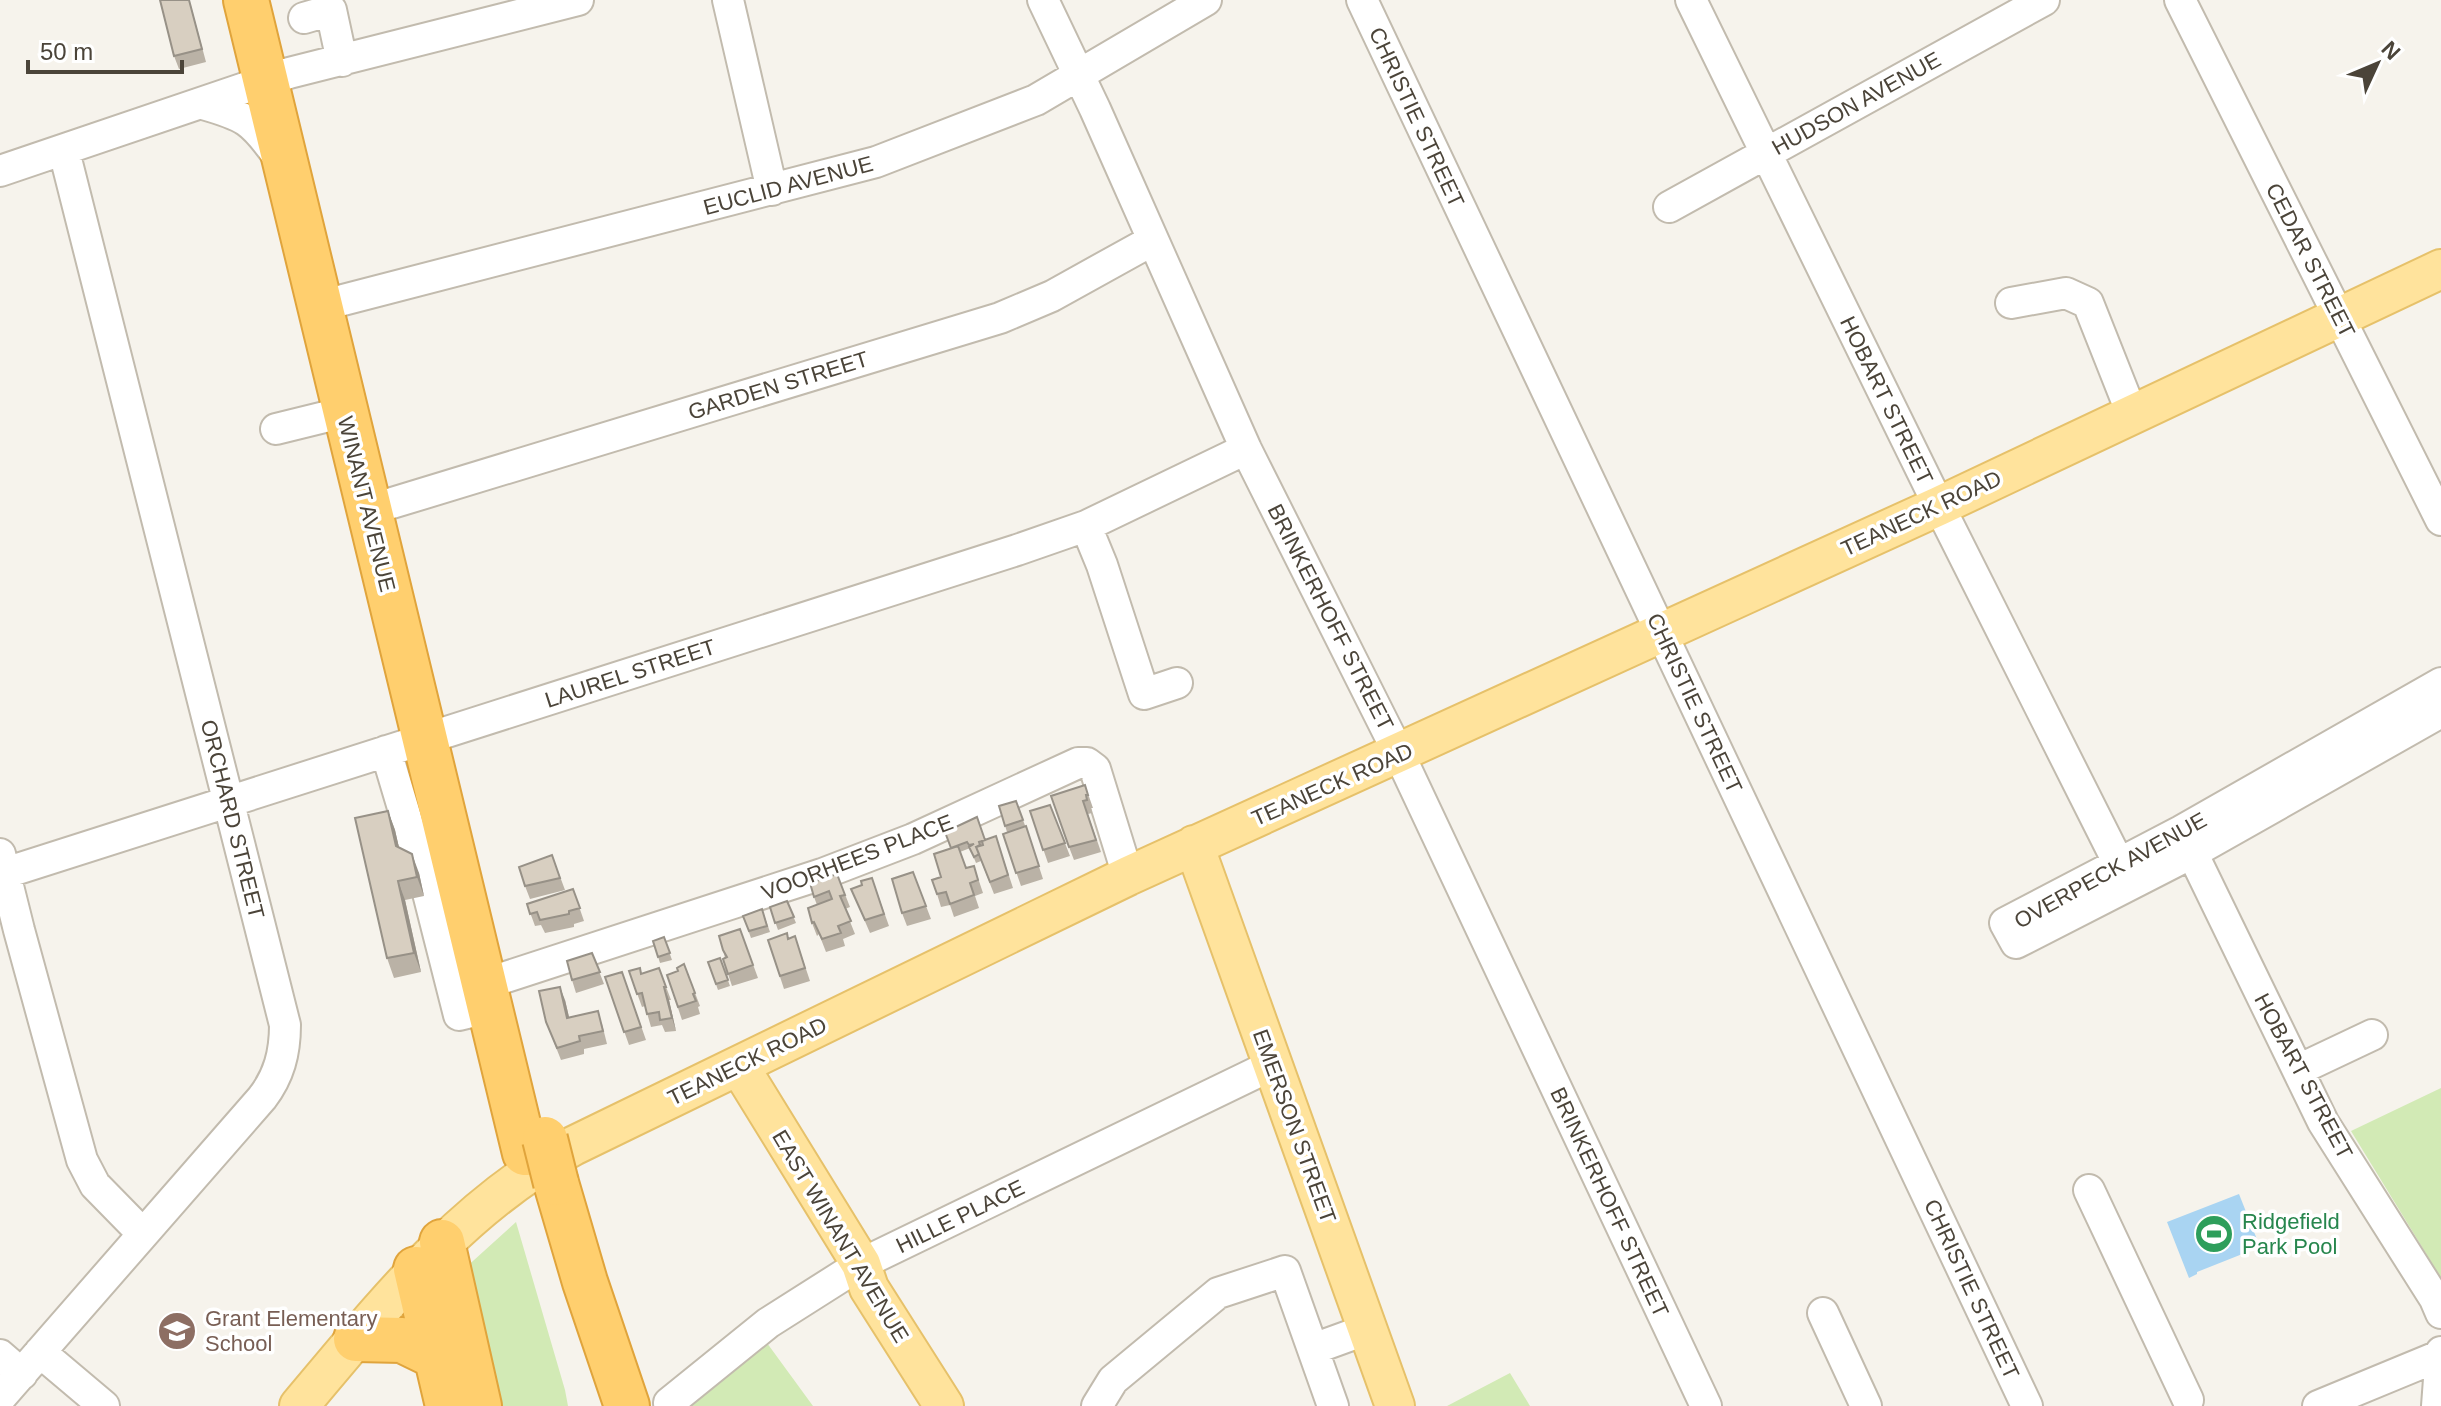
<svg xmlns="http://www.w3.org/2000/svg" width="2441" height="1406" font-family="Helvetica,sans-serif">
<rect width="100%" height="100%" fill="#f6f3ec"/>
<!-- green -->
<path fill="#d2eab5" d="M2441 1088V1278L2351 1131Z
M516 1222 565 1390 568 1406H493L463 1270Z
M767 1343 813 1406H688Z
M1510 1373 1530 1406H1447Z"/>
<!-- water -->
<path fill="#a9d4f2" d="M2239 1194 2260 1247 2197 1272V1274L2189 1278 2167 1222Z"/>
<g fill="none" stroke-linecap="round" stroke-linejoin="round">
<!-- minor casing -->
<g stroke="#c2bbae" stroke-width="34">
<path id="minor" d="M728 0 772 190
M1043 0 1095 109 1246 449 1399 754 1706 1406
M1362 0 2027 1406
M1691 0 1939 506 2127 880
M2180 0 2441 520
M304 18 331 10 342 61
M203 104C245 116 252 120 277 155
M0 171 289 73 578 0
M1669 207 2044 0
M343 300 876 162 1036 100 1206 0
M2011 303 2066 293 2088 303 2132 414
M276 429 345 412
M392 503 1000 318 1052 296 1153 240
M1086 526 1102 565 1144 694 1177 683
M2441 683 2181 831 2005 923 2016 943 2192 853 2441 712
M386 751 426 885 459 1015 488 1008
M2184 836 2323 1122 2435 1299 2441 1313
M0 854 19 930 82 1160 95 1185 143 1234
M5 873 1017 550 1086 526 1246 449
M506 977 822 874 913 839 1078 763H1087L1095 769 1128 876
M2298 1070 2372 1035
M2089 1190 2188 1400
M1823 1313 1866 1406
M1313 1349 1368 1329
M40 1352 104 1406
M0 1355 22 1374
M0 1398 262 1098C279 1076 285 1053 285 1025L64 151
M669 1403 768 1323 861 1264 1272 1065
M1097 1406 1113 1380 1218 1293 1285 1271 1333 1406
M2318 1406 2439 1356
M2437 1406 2441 1352"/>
</g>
<!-- major casing -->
<g stroke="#e6c16a" stroke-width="42">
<path id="major" d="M1194 845 1395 1406
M739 1066 861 1264 869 1288 944 1406
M299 1406C381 1309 459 1208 573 1146L1128 876 1939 506 2441 269"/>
</g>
<!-- highway casing -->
<g stroke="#e0a43c" stroke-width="48">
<path id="highway" d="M246 0 525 1153
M556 1183 585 1282 627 1406
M442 1242 479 1406
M416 1269 448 1406
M356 1339 402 1340 437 1357"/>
</g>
<!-- minor -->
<use href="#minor" stroke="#fff" stroke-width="30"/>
<!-- major -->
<use href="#major" stroke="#ffe39c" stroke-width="38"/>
<!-- highway -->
<use href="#highway" stroke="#ffcf6e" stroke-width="44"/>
<!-- highway-bridge casing -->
<g stroke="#e0a43c" stroke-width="48" stroke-linecap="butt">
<path id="highway-bridge" d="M545 1139 556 1183"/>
</g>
<!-- highway-bridge -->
<use href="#highway-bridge" stroke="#ffcf6e" stroke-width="44"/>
</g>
<!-- wall -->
<path fill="#bab2a6" d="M191 6 206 62 179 69 174 56Z
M1085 785 1093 808H1091L1092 813 1088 814 1101 852 1074 860 1069 847Z
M1016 801 1030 839 1043 879 1021 886 1003 834 1007 832 999 806Z
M1050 805 1070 856 1048 863 1030 811Z
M388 811 395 830 399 848 419 873 424 896 405 900 421 972 394 978 387 958Z
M945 832 985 840 996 836 1013 888 994 894 981 861 976 863 970 848 960 852 966 868 974 866 983 893 975 896 979 908 954 917 950 905 941 907 937 894 941 877 951 848Z
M552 855 565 890 530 899 525 886Z
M913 872 931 919 907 926 902 913Z
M837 874 850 907 845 909 855 934 843 939 845 946 826 952 819 934 817 936 812 923 817 905 814 897Z
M872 878 889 926 870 933 851 889 862 885Z
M573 889 584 921 574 924V927L545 933 541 925 535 926 527 904Z
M787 901 796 923 778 930 770 907Z
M762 909 770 932 751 938 743 916Z
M740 929 758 978 732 986 723 959 725 958 723 950Z
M795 936 810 981 784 989 768 940 788 939Z
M664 937 672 960 660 963 653 941Z
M592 953 604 984 576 993 572 980Z
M720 958 730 986 718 990 708 962Z
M684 964 700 1006 698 1007 700 1014 682 1020 667 975 678 971Z
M640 968 642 974 659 968 671 1000H669L676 1031 665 1032 662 1025 651 1027 645 1006 642 1007 629 971Z
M622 972 646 1040 629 1045 605 977Z
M565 1000 569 1017 602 1024 607 1044 584 1049V1054L561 1060 546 1022Z"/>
<!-- shaded-wall -->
<path fill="#979187" d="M388 811 395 830 403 865 396 846Z
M412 854 419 873 424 896 417 877Z
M398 881 405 900 421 972 414 953Z
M560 987 565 1000 572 1030 567 1018Z
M664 987 669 1000 676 1031 672 1018Z"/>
<!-- building -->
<path fill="#d8cfc1" stroke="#979187" stroke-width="2" d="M160 0H189L202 49 174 56Z
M1085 785 1088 795H1086L1087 800 1083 801 1096 840 1069 847 1051 796Z
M1016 801 1023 820 1005 826 999 806Z
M1050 805 1065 843 1043 850 1030 811Z
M388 811 396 846 412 854 417 877 398 881 414 953 387 958 355 818Z
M977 817 985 840 979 842 980 845 976 847 979 854 974 857 969 847 974 844 969 845 967 842 951 848 945 832Z
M1026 826 1039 866 1016 873 1003 834Z
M996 836 1008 875 990 882 976 847 983 845 982 841Z
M958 846 966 868 974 866 978 880 970 883 974 895 950 904 946 892 937 894 932 880 941 877 934 854Z
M552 855 560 878 525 886 519 867Z
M913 872 926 906 902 913 892 879Z
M837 874 845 895 840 896 851 921 838 926 841 933 822 939 814 922 812 923 808 908 832 899 829 891 814 897 810 883Z
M872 878 884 914 865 920 851 889 862 885 861 881Z
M573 889 580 908 569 911V914L540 920 537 912 530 914 527 904Z
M787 901 794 917 775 923 770 907Z
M762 909 767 926 749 931 743 916Z
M740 929 753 965 728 974 723 959 727 957 723 950 719 936Z
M787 933 788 939 795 936 805 968 780 976 768 940Z
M664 937 670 953 658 957 653 941Z
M592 953 600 972 572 980 567 961Z
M720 958 728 980 716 984 708 962Z
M684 964 695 993 693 994 696 1001 678 1007 667 975 678 971 677 968Z
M640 968 641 974 659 968 666 987H664L672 1018 660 1020 659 1012 647 1014 642 993 637 994 629 971Z
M622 972 641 1027 624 1032 605 977Z
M560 987 567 1018 598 1011 603 1031 579 1036 580 1041 557 1048 546 1022 539 991Z"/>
<!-- icons -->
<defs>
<g id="stadium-disc" transform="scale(2)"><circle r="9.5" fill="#2e9e5b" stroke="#fff"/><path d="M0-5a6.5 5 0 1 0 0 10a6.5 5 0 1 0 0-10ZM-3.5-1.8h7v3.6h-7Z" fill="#fff"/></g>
<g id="school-disc" transform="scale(2)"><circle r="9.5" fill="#8d6e63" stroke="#fff"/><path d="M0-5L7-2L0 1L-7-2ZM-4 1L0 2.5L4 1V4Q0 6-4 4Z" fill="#fff"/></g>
</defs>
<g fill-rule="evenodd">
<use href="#stadium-disc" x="2214" y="1234"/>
<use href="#school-disc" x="177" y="1331"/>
</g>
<g text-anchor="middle" stroke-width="7" stroke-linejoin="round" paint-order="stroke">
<!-- street labels -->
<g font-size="22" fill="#4b4439" stroke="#fff">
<text transform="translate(1856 103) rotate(-29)" y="8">HUDSON AVENUE</text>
<text transform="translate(1417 117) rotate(65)" y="8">CHRISTIE STREET</text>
<text transform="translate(788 185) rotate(-15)" y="8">EUCLID AVENUE</text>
<text transform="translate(2311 260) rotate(63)" y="8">CEDAR STREET</text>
<text transform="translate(778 385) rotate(-17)" y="8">GARDEN STREET</text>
<text transform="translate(1887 400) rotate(64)" y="8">HOBART STREET</text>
<text transform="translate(367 504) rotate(76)" y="8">WINANT AVENUE</text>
<text transform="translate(1921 513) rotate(-25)" y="8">TEANECK ROAD</text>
<text transform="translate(1331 617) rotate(63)" y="8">BRINKERHOFF STREET</text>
<text transform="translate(630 673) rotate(-18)" y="8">LAUREL STREET</text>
<text transform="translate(1695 703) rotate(65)" y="8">CHRISTIE STREET</text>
<text transform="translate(1332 784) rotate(-24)" y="8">TEANECK ROAD</text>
<text transform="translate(233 819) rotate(76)" y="8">ORCHARD STREET</text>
<text transform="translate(857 857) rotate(-21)" y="8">VOORHEES PLACE</text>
<text transform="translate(2110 870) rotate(-29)" y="8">OVERPECK AVENUE</text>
<text transform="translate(747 1061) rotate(-26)" y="8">TEANECK ROAD</text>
<text transform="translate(2304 1076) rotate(62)" y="8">HOBART STREET</text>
<text transform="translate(1295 1126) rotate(70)" y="8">EMERSON STREET</text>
<text transform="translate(1610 1202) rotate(65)" y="8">BRINKERHOFF STREET</text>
<text transform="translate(960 1216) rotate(-26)" y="8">HILLE PLACE</text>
<text transform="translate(841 1236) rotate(59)" y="8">EAST WINANT AVENUE</text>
<text transform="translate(1972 1289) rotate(65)" y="8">CHRISTIE STREET</text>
</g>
<!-- leisure labels -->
<g font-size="22" fill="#27864d" stroke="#fff" text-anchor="start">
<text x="2242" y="1229">Ridgefield<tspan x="2242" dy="25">Park Pool</tspan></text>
</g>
<!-- education labels -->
<g font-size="22" fill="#785e54" stroke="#fff" text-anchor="start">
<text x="205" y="1326">Grant Elementary<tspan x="205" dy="25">School</tspan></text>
</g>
</g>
<!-- north arrow -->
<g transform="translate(2377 64) rotate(46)" stroke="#ffffff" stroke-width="6" paint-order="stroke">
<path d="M0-6L14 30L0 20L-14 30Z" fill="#4b4439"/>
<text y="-12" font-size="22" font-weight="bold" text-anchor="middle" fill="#4b4439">N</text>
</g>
<!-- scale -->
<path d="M28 60v12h154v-12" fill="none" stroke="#4b4439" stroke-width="4"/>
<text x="40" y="60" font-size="24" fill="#4b4439" stroke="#ffffff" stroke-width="6" paint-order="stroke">50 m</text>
</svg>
